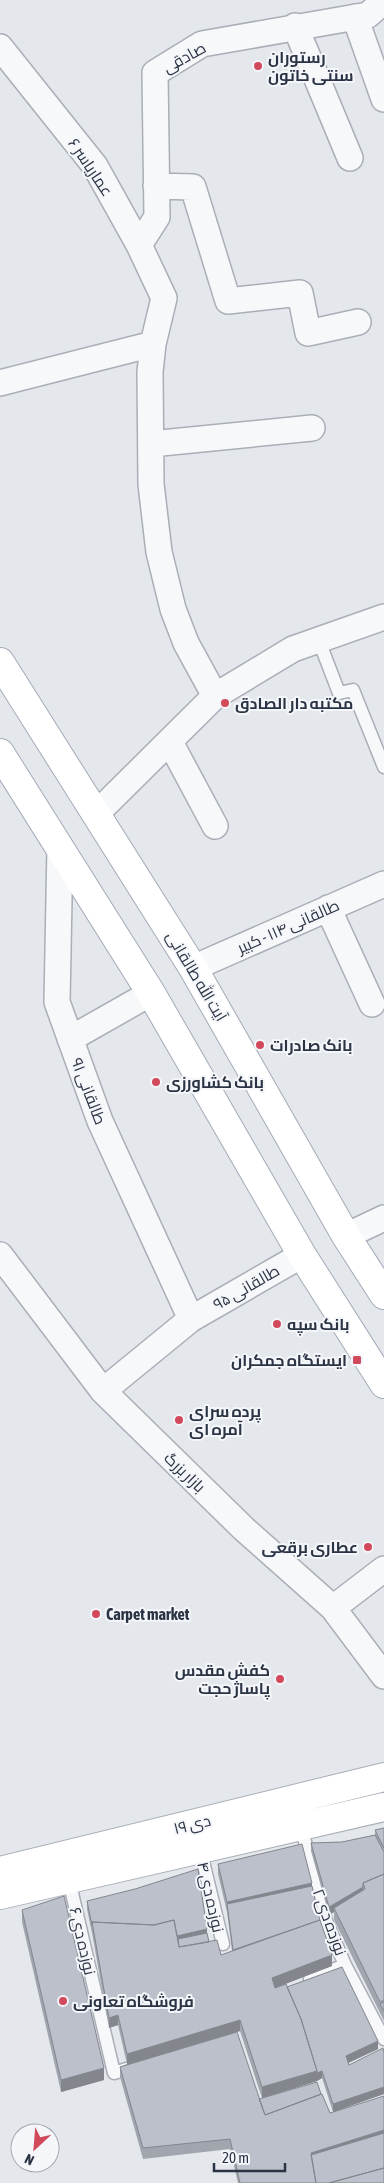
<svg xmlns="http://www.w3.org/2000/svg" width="384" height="2183" font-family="'Asap Condensed',Cairo,sans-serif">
<rect width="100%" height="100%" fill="#e4e7ec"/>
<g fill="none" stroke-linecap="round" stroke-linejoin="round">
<!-- lane casing -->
<g stroke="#a9aeb7" stroke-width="15">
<path id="lane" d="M319 641 339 693 353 690 384 767
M300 1823 326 1921 345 1965 384 2039
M200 1849 223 1944
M68 1876 114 2073 136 2066
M310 1979 345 1965"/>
</g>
<!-- street casing -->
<g stroke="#a9aeb7" stroke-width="28">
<path id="street" d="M355 17 384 99
M295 26 350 158
M0 47 95 166 139 245 164 298 153 344 150 372 151 484 159 552 173 609 186 643 215 696
M156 186 193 187 228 301 300 293 308 333 358 322
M139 245 157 217 155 73 202 44 368 15 384 1
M0 383 153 344
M151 444 312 428
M170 742 215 826
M97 813 215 696 293 649 384 617
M60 847 57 1002 100 1121 191 1319
M328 908 372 1004
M193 968 384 884
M70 1039 151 993
M346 1236 384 1218
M0 1255 103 1391 244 1529 333 1608 384 1676
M103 1391 191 1319 302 1255
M333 1608 384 1569"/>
</g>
<!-- secondary casing -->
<g stroke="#a9aeb7" stroke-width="30">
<path id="secondary" d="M0 1871 384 1777
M0 1895 384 1807"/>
</g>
<!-- primary casing -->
<g stroke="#a3abb8" stroke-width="30">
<path id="primary" d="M0 662 193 968 346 1236 384 1295
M0 753 151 993 302 1255 384 1384"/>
</g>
<!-- lane -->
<use href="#lane" stroke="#f7f8fa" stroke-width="12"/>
<!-- street -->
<use href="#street" stroke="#f7f8fa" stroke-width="25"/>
<!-- secondary -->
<use href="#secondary" stroke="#fff" stroke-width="28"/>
<!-- primary -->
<use href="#primary" stroke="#fff" stroke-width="28"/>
</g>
<!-- wall -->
<path fill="#a1a5ae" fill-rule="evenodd" d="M384 1828V2021L334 1920V1912L329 1915 311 1851V1843L342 1842 375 1835V1830Z
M218 1864 312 1886 320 1920 332 1966 275 1988 287 1987 378 2049 348 2063 349 2065 384 2094 343 2108 384 2183H238L230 2149 143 2159 120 2077V2067L127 2064 118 2025 109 2028 92 1933 87 1909V1901L207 1933 209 1942 221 1955 232 1951 227 1912 218 1874ZM240 2031 262 2098 317 2081 322 2078 333 2112 330 2113 321 2094 259 2099 130 2064Z
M22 1910 104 2080 61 2092 22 1922Z"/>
<!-- shaded-wall -->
<path fill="#83868d" d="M312 1883V1894L227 1904V1902Z
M363 1887V1895L334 1908V1912L329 1915V1907Z
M207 1929V1937L177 1944 176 1936Z
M332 1955V1966L272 1989V1978Z
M118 2015V2025L109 2028V2018Z
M240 2020V2031L127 2065V2054Z
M378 2041V2049L346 2064V2056Z
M104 2068V2080L61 2092V2080Z
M317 2071H322V2078L317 2081 262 2098V2087Z
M384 2087V2094L333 2112V2104Z
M384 2130V2141L312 2163 311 2153Z"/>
<!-- building -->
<path fill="#bbc0ca" stroke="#83868d" d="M384 1828V1848L375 1830Z
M375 1835 384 1852V1874L363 1883V1887L329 1907 311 1843 342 1842Z
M302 1844 312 1883 227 1902 218 1864Z
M198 1869 207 1929 177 1936 174 1920 154 1925 92 1922V1925L87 1901 135 1889Z
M384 1874V2000L380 2002 334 1908 365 1889 363 1883Z
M312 1886 320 1920 233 1950 227 1904Z
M64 1896 104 2068 61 2080 22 1910Z
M174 1920 179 1947 217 1940 221 1955 320 1920 332 1955 272 1978 275 1988 286 1984 301 2019 317 2071 262 2087 240 2020 127 2054 118 2015 109 2018 92 1922 154 1925Z
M207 1933 209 1942 179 1947 178 1939Z
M342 1967 378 2041 346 2056 349 2065 383 2048 384 2053V2087L333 2104 322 2071 317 2073V2071L301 2019 287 1987Z
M384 2002V2011L380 2004Z
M237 2032 265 2115 322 2094 330 2113 384 2096V2130L311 2153 316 2183H240L230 2139 143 2148 120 2067Z
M317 2082 321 2094 265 2115 259 2099Z
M384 2133V2168L329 2183H316L311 2155Z
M384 2168V2183H329Z"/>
<!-- markers -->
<g fill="#d1495b" stroke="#f4f6f9" stroke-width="2">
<circle cx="258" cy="66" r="5"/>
<circle cx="225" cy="703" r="5"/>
<circle cx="260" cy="1045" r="5"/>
<circle cx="156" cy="1082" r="5"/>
<circle cx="277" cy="1324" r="5"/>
<rect x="352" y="1355" width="10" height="10" rx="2.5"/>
<circle cx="179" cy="1420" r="5"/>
<circle cx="368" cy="1547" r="5"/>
<circle cx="96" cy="1614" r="5"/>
<circle cx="280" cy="1679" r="5"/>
<circle cx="63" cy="2001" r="5"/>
</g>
<g text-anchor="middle" stroke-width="4" stroke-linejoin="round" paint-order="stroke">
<!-- street labels -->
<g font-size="16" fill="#2b3445" stroke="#f4f6f9">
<text transform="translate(184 57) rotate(-29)" y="6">صادقی</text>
<text transform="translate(91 167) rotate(56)" y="6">عماریاسر ۶</text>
<text transform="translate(288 926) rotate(-24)" y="6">طالقانی ۱۱۴ - کبیر</text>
<text transform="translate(197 976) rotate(59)" y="6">آیت الله طالقانی</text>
<text transform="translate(89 1091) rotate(69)" y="6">طالقانی ۹۱</text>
<text transform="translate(246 1287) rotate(-30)" y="6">طالقانی ۹۵</text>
<text transform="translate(185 1472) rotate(44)" y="6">بازار بزرگ</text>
<text transform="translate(192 1824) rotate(-14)" y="6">۱۹ دی</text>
<text transform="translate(211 1897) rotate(77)" y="6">نوزده دی ۴</text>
<text transform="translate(330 1922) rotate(70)" y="6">نوزده دی ۲</text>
<text transform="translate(83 1941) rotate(77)" y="6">نوزده دی ۶</text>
</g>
<!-- poi labels -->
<g font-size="16" font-weight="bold" fill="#2b3445" stroke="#f4f6f9" text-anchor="start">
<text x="268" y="63">رستوران<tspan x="268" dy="18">سنتی خاتون</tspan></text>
<text x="235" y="709">مکتبه دار الصادق</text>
<text x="270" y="1051">بانک صادرات</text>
<text x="166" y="1088">بانک کشاورزی</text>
<text x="287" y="1330">بانک سپه</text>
<text x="347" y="1366" text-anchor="end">ایستگاه جمکران</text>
<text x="189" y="1417">پرده سرای<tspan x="189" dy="18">آمره ای</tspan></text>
<text x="358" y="1553" text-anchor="end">عطاری برقعی</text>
<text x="106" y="1620">Carpet market</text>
<text x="270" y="1676" text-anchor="end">کفش مقدس<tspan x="270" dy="18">پاساژ حجت</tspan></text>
<text x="73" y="2007">فروشگاه تعاونی</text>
</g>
</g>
<!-- north arrow -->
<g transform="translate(35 2148) rotate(206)"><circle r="24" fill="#f4f6f9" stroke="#a4a8b1"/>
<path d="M0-4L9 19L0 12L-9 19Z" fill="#d1495b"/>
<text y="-8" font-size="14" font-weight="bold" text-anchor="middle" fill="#2b3445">N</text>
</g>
<!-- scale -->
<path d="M214 2163v8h71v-8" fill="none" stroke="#2b3445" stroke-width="2.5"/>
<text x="222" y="2163" font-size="15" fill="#2b3445" stroke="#f4f6f9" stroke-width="4" paint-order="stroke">20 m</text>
</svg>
